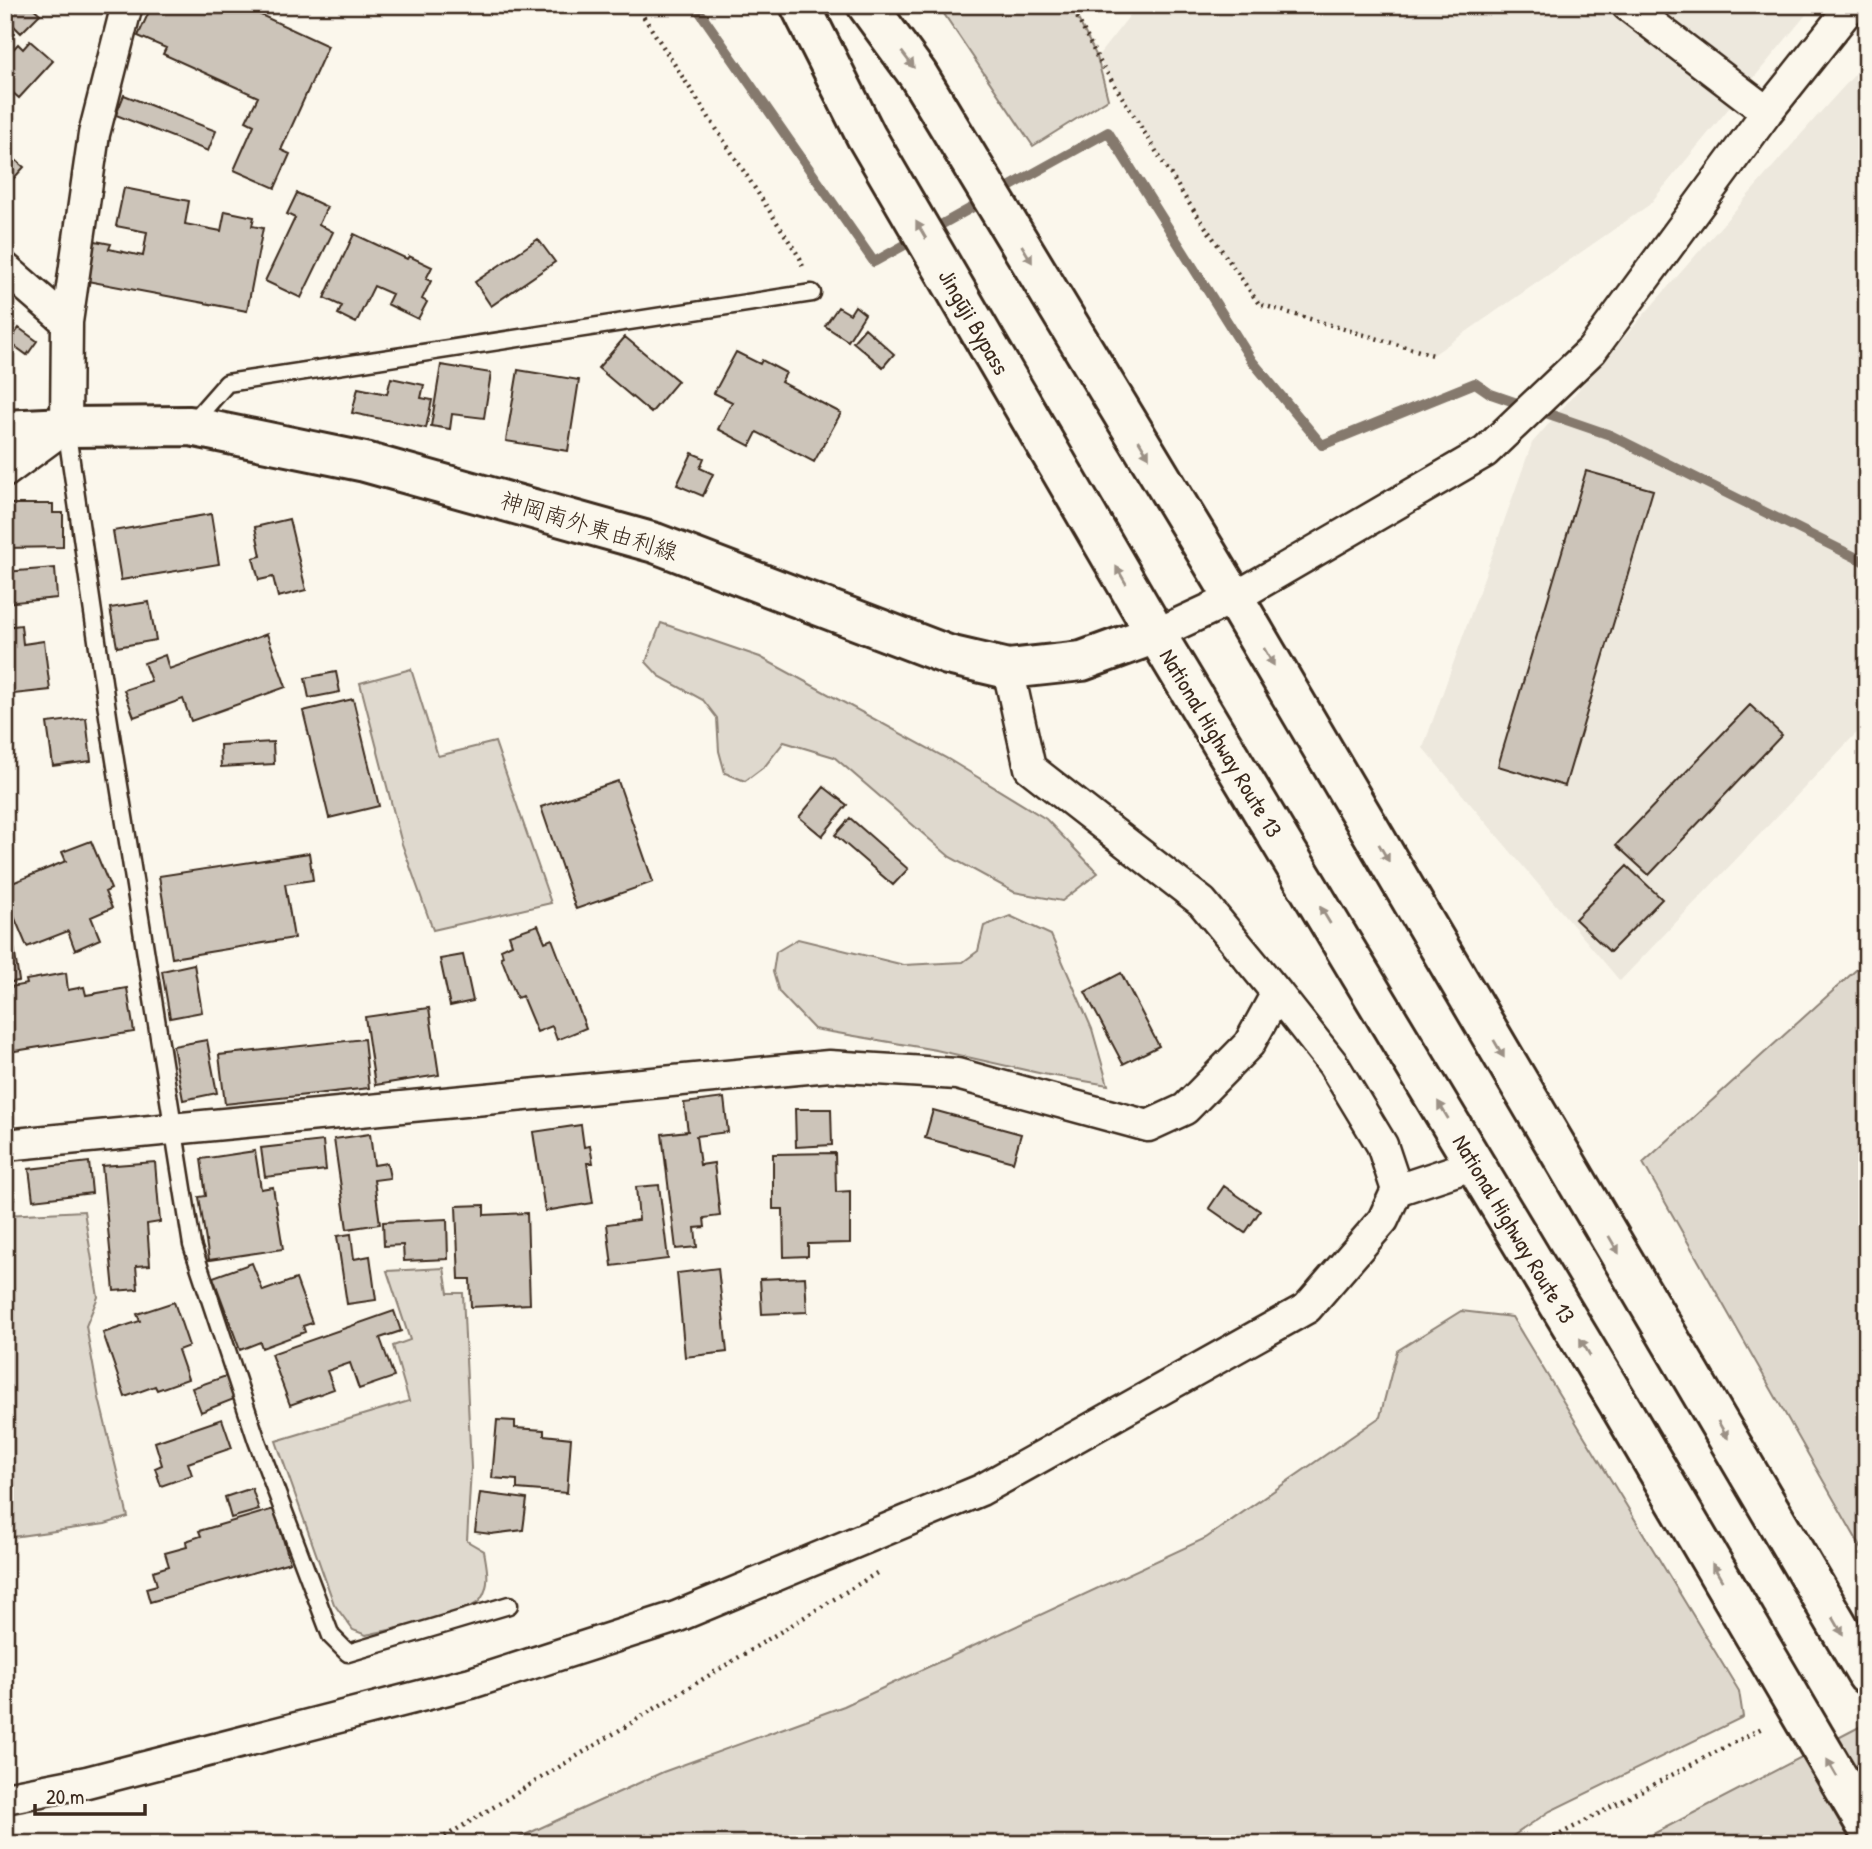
<svg xmlns="http://www.w3.org/2000/svg" width="1872" height="1849" font-family="'Patrick Hand','Klee One',sans-serif">
<rect width="100%" height="100%" fill="#fbf7ec"/>
<filter id="ink" filterUnits="userSpaceOnUse"><feTurbulence type="fractalNoise" baseFrequency=".0143" numOctaves="2"/><feDisplacementMap in="SourceGraphic" scale="14" xChannelSelector="R" yChannelSelector="G"/><feConvolveMatrix kernelMatrix="1 2 1 2 8 2 1 2 1" color-interpolation-filters="sRGB"/></filter>
<g filter="url(#ink)">
<!-- built -->
<path fill="#ede8dd" d="M1138 5H1814L1649 205 1433 355 1259 304 1186 199 1097 57Z
M1867 61V722L1620 981 1423 748 1532 443 1818 115Z"/>
<!-- green -->
<path fill="#dfd9ce" stroke="#8d8276" stroke-width="2" d="M938 5H1071L1097 57 1108 99 1033 146Z
M661 623 760 657 948 759 1046 819 1098 873 1062 901 1014 892 950 857 834 757 784 742 765 766 745 781 725 773 719 751 717 718 703 700 659 676 646 662Z
M411 669 438 756 495 742 551 903 433 930 402 844 360 683Z
M1010 916 1051 935 1092 1029 1108 1085 1043 1074 936 1050 814 1029 779 992 773 972 776 952 798 939 904 965 963 962 978 951 984 926Z
M1867 960V1558L1643 1163Z
M84 1211 98 1297 86 1326 99 1398 128 1517 105 1524 5 1538V1215Z
M444 1268 448 1293H463L471 1468 467 1541 484 1551C487 1568 491 1584 481 1599 471 1614 387 1630 366 1635L353 1630 334 1604 276 1441 409 1401 393 1346 410 1340 387 1271Z
M1461 1311 1512 1317 1739 1691 1743 1717 1550 1811 1501 1844H505L663 1772 844 1706 1206 1538 1380 1417 1397 1351Z
M1867 1723V1844H1634Z"/>
<g fill="none" stroke-linecap="round" stroke-linejoin="round">
<!-- stream -->
<path stroke="#85796d" stroke-width="10" d="M695 5 874 262 1108 132 1252 361 1322 445 1475 383 1491 394 1610 435 1867 563"/>
</g>
<!-- building -->
<path fill="#ccc4b9" stroke="#3b2a1e" stroke-width="2" d="M13 5H30L40 14 21 33 5 17V14Z
M152 5H239L328 46 281 150 290 154 275 188 234 170 254 125 246 121 258 97 163 54 166 48 138 36Z
M30 41 53 61 19 98 5 86V58L18 44 23 49Z
M124 95 216 131 208 151 116 115Z
M5 151 24 167 5 188Z
M124 188 189 201 185 224 221 231 225 211 254 217 252 226 263 228 247 311 82 280 90 240 111 244 109 249 143 256 147 232 116 226Z
M297 193 327 207 319 224 333 232 301 298 265 281 295 218 287 214Z
M354 234 407 259 409 256 432 267 426 279 431 281 422 299 427 302 418 319 387 304 392 294 374 286 356 323 338 314 342 306 324 298Z
M538 239 555 262 491 306 475 282Z
M855 306 865 314 848 341 825 326 838 307 850 314Z
M19 328 37 341 27 355 9 342Z
M865 328 894 354 883 367 853 342Z
M625 337 678 381 651 413 598 368Z
M736 352 760 364 762 360 786 373 781 382 841 413 814 462 757 432 750 446 718 429 732 402 714 393Z
M441 365 491 373 484 418 452 414 450 429 431 426Z
M518 370 579 380 568 451 506 441Z
M391 378 424 385 421 398 432 400 426 428 352 413 358 388 387 394Z
M692 453 704 458 700 468 713 474 703 496 677 485Z
M1586 471 1653 490 1565 786 1498 766Z
M5 504H53V513H63V547L5 548Z
M211 514 219 564 121 580 113 531Z
M289 519 306 590 278 597 273 577 259 580 253 558 261 556 255 527Z
M55 568 57 598 5 603V572Z
M149 602 156 640 117 647 110 608Z
M21 625 23 644 44 641 50 690 5 695V627Z
M267 634 286 687 191 721 183 699 134 717 124 690 151 681 144 663 165 655 169 669Z
M336 672 340 692 309 698 305 678Z
M353 699 379 806 329 818 303 711Z
M1750 705 1782 735 1649 875 1616 845Z
M86 718 91 761 53 766 47 723Z
M273 742 274 764 221 767 220 745Z
M618 781 653 882 576 909 541 807Z
M824 787 847 805 822 836 799 817Z
M850 818 908 869 893 885 835 835Z
M91 841 111 889 105 892 112 908 91 917 100 939 75 950 68 931 27 947 5 895V886L66 861 62 852Z
M309 853 313 880 285 884 294 938 172 958 159 876Z
M1627 866 1662 899 1610 952 1575 919Z
M10 921 19 981 5 983V922Z
M538 925 545 942 552 939 586 1028 557 1040 552 1026 537 1032 522 996 517 998 501 957 503 956 501 949 512 944 509 935Z
M463 955 473 1001 450 1006 440 959Z
M194 964 202 1012 170 1018 162 971Z
M66 973 68 990 84 987 86 995 127 988 134 1032 8 1052 5 1035V988L27 984 26 980Z
M1121 973 1159 1046 1123 1064 1085 992Z
M429 1008 439 1075 375 1085 365 1017Z
M364 1039 369 1088 225 1104 219 1055Z
M207 1040 217 1093 183 1100 173 1046Z
M724 1098 728 1132 696 1136 700 1165 714 1163 720 1216 704 1218 705 1227 695 1228 697 1247 676 1249 662 1134 688 1131 684 1103Z
M795 1109H831L832 1145 796 1147Z
M933 1110 1021 1134 1013 1162 925 1138Z
M581 1125 584 1147 590 1146 593 1163H587L593 1203 545 1211 533 1132Z
M370 1134 374 1165 387 1163 390 1178 374 1180 380 1224 347 1229 334 1139Z
M323 1141 326 1170 265 1177 261 1148Z
M255 1151 261 1189 273 1187 283 1249 209 1260 199 1197 206 1196 201 1159Z
M835 1153 836 1192 850 1191V1243L808 1244V1256L784 1257 783 1209H773V1154Z
M89 1162 92 1193 33 1200 29 1169Z
M155 1162 160 1222 147 1224 150 1265 136 1266 138 1289 114 1291 102 1166Z
M10 1167 14 1199 5 1200V1168Z
M659 1185 668 1259 612 1266 607 1224 639 1220 636 1187Z
M1224 1186 1260 1211 1245 1233 1209 1208Z
M484 1205V1215L527 1213 530 1304 471 1307 470 1279H459L456 1206Z
M447 1219 448 1259 404 1261 403 1245 384 1246 383 1222Z
M351 1234 354 1259 370 1256 376 1300 347 1304 337 1236Z
M252 1263 263 1291 296 1279 312 1323 303 1326 305 1332 262 1348 260 1342 240 1350 213 1277Z
M718 1268 727 1352 685 1357 677 1273Z
M805 1277 807 1312 762 1314 760 1279Z
M174 1302 189 1346 178 1350 188 1379 157 1390 155 1386 125 1397 103 1333 140 1321 137 1314Z
M394 1311 401 1331 380 1338 394 1377 359 1389 350 1363 327 1371 334 1389 290 1405 271 1354Z
M226 1376 234 1399 201 1412 192 1388Z
M222 1419 232 1448 188 1463 192 1475 161 1486 155 1468 162 1465 155 1442Z
M497 1420 515 1421V1428L544 1430V1435L571 1438 567 1493 517 1489V1480L492 1478Z
M252 1488 259 1510 231 1518 225 1497Z
M480 1493 527 1499 523 1530 491 1534 475 1532Z
M274 1509 290 1562 150 1602 146 1588 157 1585 153 1571 169 1566 165 1553 187 1547 186 1541 201 1536 199 1531Z"/>
<g fill="none" stroke-linecap="round" stroke-linejoin="round">
<!-- lane casing -->
<g stroke="#3b2a1e" stroke-width="21">
<path id="lane" d="M191 424 227 383 812 293
M66 427 108 716 192 1245 257 1441 331 1636 348 1653 509 1605"/>
</g>
<!-- street casing -->
<g stroke="#3b2a1e" stroke-width="35">
<path id="street" d="M1627 5 1767 112
M5 268 67 322
M5 472 66 427 67 322 94 134 127 5
M1156 634 1234 598 1485 452 1592 350 1767 112 1852 5
M5 1145 829 1066 957 1074 1148 1126 1185 1109 1249 1044 1277 993 1202 902 1030 768 1008 669
M1397 1190 1475 1164
M5 1798 87 1782 471 1683 676 1617 981 1490 1307 1308 1383 1220 1397 1190 1382 1145 1333 1064 1277 993"/>
</g>
<!-- primary casing -->
<g stroke="#3b2a1e" stroke-width="44">
<path id="primary" d="M5 430 66 427 190 426 365 462 655 543 948 655 1008 669 1082 661 1156 634"/>
</g>
<!-- highway casing -->
<g stroke="#3b2a1e" stroke-width="44">
<path id="highway" d="M800 5 866 136 1156 634 1620 1406
M867 5 918 75 1234 598 1867 1675"/>
</g>
<!-- path -->
<path stroke="#3b2a1e" stroke-width="4.5" stroke-dasharray="2 5" stroke-linecap="butt" d="M636 5 800 258 803 267
M1071 5 1097 57 1186 199 1259 304 1433 355
M433 1844 880 1571
M1542 1844 1637 1793 1764 1727"/>
<!-- lane -->
<use href="#lane" stroke="#fbf7ec" stroke-width="16"/>
<!-- street -->
<use href="#street" stroke="#fbf7ec" stroke-width="30"/>
<!-- primary -->
<use href="#primary" stroke="#fbf7ec" stroke-width="38"/>
<!-- highway -->
<use href="#highway" stroke="#fbf7ec" stroke-width="38"/>
<!-- highway-bridge casing -->
<g stroke="#3b2a1e" stroke-width="44" stroke-linecap="butt">
<path id="highway-bridge" d="M1620 1406 1867 1827"/>
</g>
<!-- highway-bridge -->
<use href="#highway-bridge" stroke="#fbf7ec" stroke-width="38"/>
</g>
<!-- one-way arrows -->
<defs><path id="oneway-solid" d="M-6-.8H1V-3.2L6.5 0L1 3.2V.8H-6Z" transform="scale(1.75)"/></defs>
<g fill="#9b9085">
<use href="#oneway-solid" transform="translate(908 60) rotate(53)"/>
<use href="#oneway-solid" transform="translate(921 230) rotate(-120)"/>
<use href="#oneway-solid" transform="translate(1027 254) rotate(59)"/>
<use href="#oneway-solid" transform="translate(1144 449) rotate(59)"/>
<use href="#oneway-solid" transform="translate(1121 575) rotate(-120)"/>
<use href="#oneway-solid" transform="translate(1269 657) rotate(60)"/>
<use href="#oneway-solid" transform="translate(1384 853) rotate(60)"/>
<use href="#oneway-solid" transform="translate(1325 915) rotate(-121)"/>
<use href="#oneway-solid" transform="translate(1499 1049) rotate(60)"/>
<use href="#oneway-solid" transform="translate(1443 1110) rotate(-121)"/>
<use href="#oneway-solid" transform="translate(1614 1245) rotate(60)"/>
<use href="#oneway-solid" transform="translate(1585 1347) rotate(-121)"/>
<use href="#oneway-solid" transform="translate(1723 1430) rotate(60)"/>
<use href="#oneway-solid" transform="translate(1717 1572) rotate(-120)"/>
<use href="#oneway-solid" transform="translate(1838 1626) rotate(60)"/>
<use href="#oneway-solid" transform="translate(1832 1768) rotate(-120)"/>
</g>
</g>
<g text-anchor="middle" stroke-width="5" stroke-linejoin="round" paint-order="stroke">
<!-- street labels -->
<g font-size="23" fill="#3b2a1e" stroke="#fbf7ec">
<text transform="translate(974 322) rotate(60)" y="8">Jingūji Bypass</text>
<text transform="translate(589 526) rotate(17)" y="8">神岡南外東由利線</text>
<text transform="translate(1221 743) rotate(59)" y="8">National Highway Route 13</text>
<text transform="translate(1514 1229) rotate(59)" y="8">National Highway Route 13</text>
</g>
</g>
<!-- margin -->
<rect width="1872" height="1849" fill="none" stroke="#fbf7ec" stroke-width="28"/>
<rect x="14" y="14" width="1844" height="1821" fill="none" stroke="#3b2a1e" stroke-width="2.5" filter="url(#ink)"/>
<!-- scale -->
<path d="M35 1804v10h110v-10" fill="none" stroke="#3b2a1e" stroke-width="3.5"/>
<text x="46" y="1804" font-size="21" fill="#3b2a1e" stroke="#fbf7ec" stroke-width="5" paint-order="stroke">20 m</text>
</svg>
